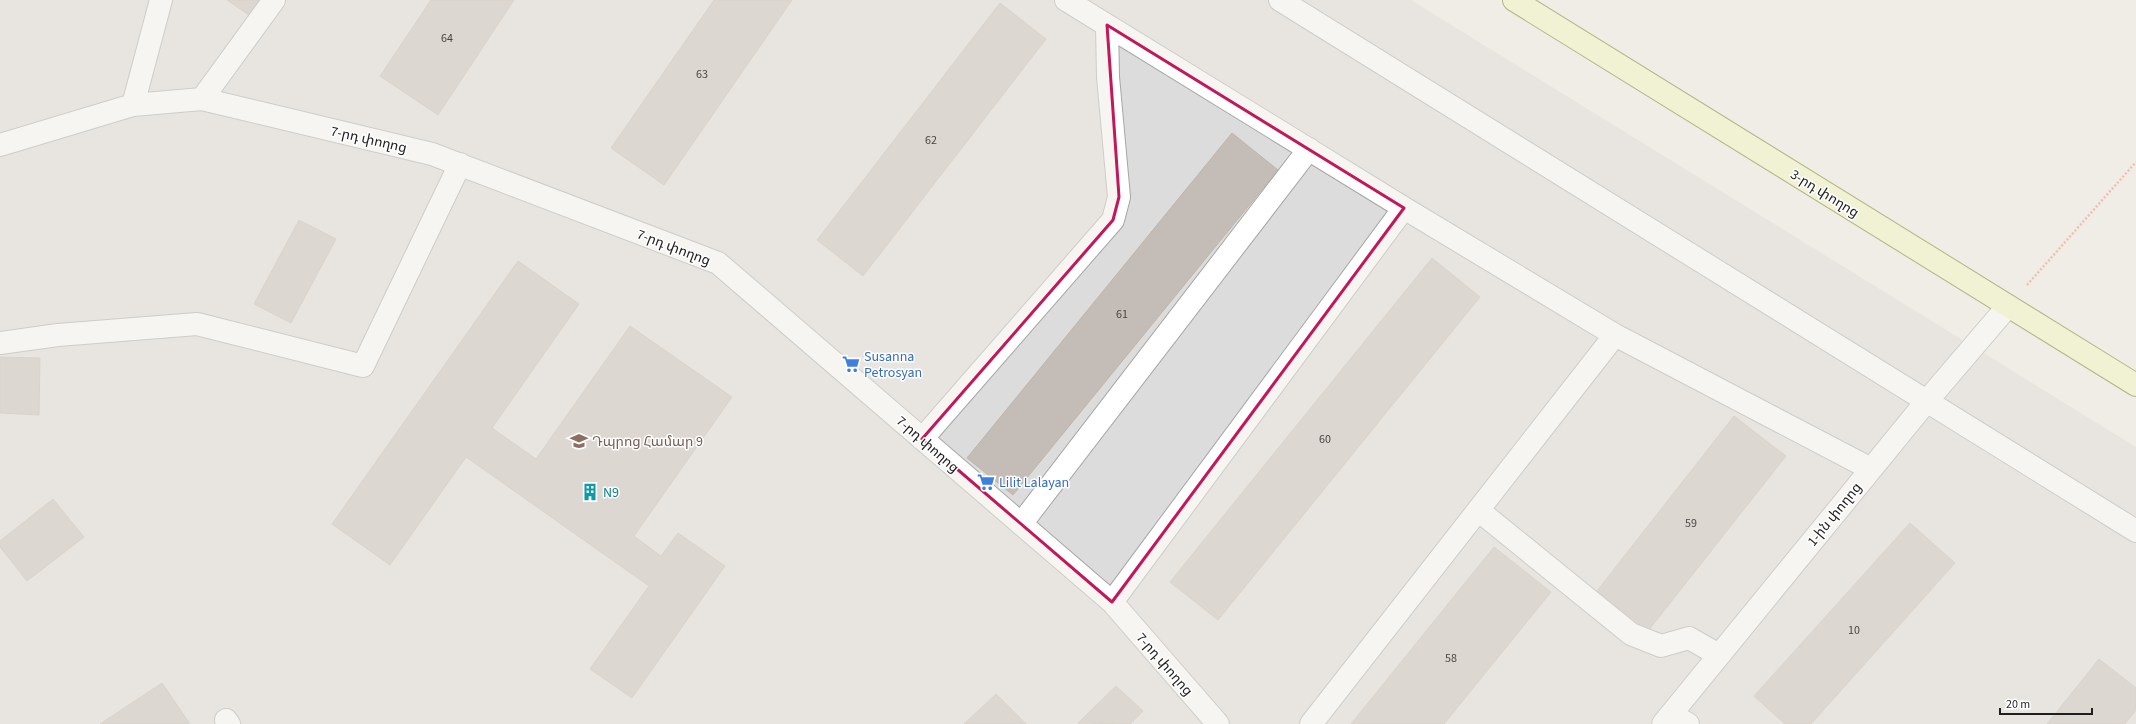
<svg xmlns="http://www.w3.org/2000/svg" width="2136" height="724" font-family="'Source Sans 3','Noto Sans Armenian',sans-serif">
<rect width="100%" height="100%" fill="#f0ede6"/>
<!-- residential -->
<path fill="#dddcdc" d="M0 0H1411L2136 447V724H0Z"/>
<!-- building -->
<path fill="#c4bcb6" stroke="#c1b4a9" d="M227 0H259L249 15Z
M431 0H514L438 115 380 76Z
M714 0H792L664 185 611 148Z
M1000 3 1046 39 863 276 817 240Z
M1232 133 1278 170 1013 495 967 458Z
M299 220 336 239 291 323 254 304Z
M1432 258 1480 297 1218 620 1170 582Z
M518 261 579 304 492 428 536 459 630 326 732 397 634 536 661 556 678 533 725 566 632 698 590 669 649 586 466 457 390 565 332 524Z
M0 357 40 358 39 415 0 413Z
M1734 416 1786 456 1648 631 1597 591Z
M53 499 84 537 27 581 0 547V541Z
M1910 523 1955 563 1811 724H1785L1754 696Z
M1494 547 1551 592 1444 724H1351Z
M2099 659 2136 688V710L2125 724H2047Z
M162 683 190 724H100Z
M1116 686 1143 711 1130 724 1078 723Z
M996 694 1026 724H964Z"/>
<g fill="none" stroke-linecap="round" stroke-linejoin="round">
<!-- street casing -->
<g stroke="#a6a6a6" stroke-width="24">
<path id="street" d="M1066 0 1404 208 1615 335 1871 469
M1280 0 2136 531
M202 99 274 0
M133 105 161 0
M0 145 133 105 202 99 432 154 718 263 1112 602 1218 724
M0 343 58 335 197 324 363 366 460 164
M922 439 1113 220 1119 197 1108 77 1107 25
M1478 510 1631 634 1661 646 1689 638 1719 655
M1021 524 1309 149
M1112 602 1404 208
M1671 714 1688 724
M226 720 229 724
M1311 724 1615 335
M1663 724 1926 402 2008 306"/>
</g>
<!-- secondary casing -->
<g stroke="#64730a" stroke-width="24">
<path id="secondary" d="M1514 0 2136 385"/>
</g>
<!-- path -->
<path stroke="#f48473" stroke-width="2.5" stroke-dasharray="2 2" stroke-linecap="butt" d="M2027 285 2136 162"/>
<!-- street -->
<use href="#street" stroke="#fff" stroke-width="22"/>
<!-- secondary -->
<use href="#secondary" stroke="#f2f7bd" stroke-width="22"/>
</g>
<!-- marked area -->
<path d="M0 0H2136V724H0ZM1107 25 1404 208 1112 602 922 439 1113 220 1119 197Z" fill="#f0ede6" fill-opacity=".55" fill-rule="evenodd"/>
<path fill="none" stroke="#c2185b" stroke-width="3" stroke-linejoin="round" d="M1107 25 1404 208 1112 602 922 439 1113 220 1119 197Z"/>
<!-- icons -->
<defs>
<g id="supermarket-bare" transform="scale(1.38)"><path d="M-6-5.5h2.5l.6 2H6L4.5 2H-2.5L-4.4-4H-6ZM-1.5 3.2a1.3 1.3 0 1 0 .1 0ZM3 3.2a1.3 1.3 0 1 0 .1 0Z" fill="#3f7fe0" stroke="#fff" stroke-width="2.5" paint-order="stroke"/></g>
<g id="school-bare" transform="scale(1.38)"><path d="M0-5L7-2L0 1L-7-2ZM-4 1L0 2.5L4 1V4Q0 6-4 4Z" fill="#8d6e63" stroke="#fff" stroke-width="2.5" paint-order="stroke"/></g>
<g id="building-bare" transform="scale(1.38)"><path d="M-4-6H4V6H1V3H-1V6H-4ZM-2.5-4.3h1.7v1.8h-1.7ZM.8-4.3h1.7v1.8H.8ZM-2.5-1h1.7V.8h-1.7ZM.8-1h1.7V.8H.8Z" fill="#0f9aa8" stroke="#fff" stroke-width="2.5" paint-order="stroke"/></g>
</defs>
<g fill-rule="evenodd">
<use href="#supermarket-bare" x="851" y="364"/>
<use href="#school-bare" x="579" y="441"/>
<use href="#supermarket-bare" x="986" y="482"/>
<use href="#building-bare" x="590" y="492"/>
</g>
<g text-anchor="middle" stroke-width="3" stroke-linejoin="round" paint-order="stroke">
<!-- number labels -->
<g font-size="12" fill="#484645">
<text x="447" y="42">64</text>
<text x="702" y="78">63</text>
<text x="931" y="144">62</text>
<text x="1122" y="318">61</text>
<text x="1325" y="443">60</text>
<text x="1691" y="527">59</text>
<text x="1854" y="634">10</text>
<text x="1451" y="662">58</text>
</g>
<!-- street labels -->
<g font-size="14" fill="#1f1f1f" stroke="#fff">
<text transform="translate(369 139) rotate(13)" y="5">7-րդ փողոց</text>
<text transform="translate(1825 193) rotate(32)" y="5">3-րդ փողոց</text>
<text transform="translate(674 247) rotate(21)" y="5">7-րդ փողոց</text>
<text transform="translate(928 444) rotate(41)" y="5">7-րդ փողոց</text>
<text transform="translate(1834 514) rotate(-51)" y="5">1-ին փողոց</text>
<text transform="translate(1165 664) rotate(49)" y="5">7-րդ փողոց</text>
</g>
<!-- shop labels -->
<g font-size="14" fill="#366cbe" stroke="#fff" text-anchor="start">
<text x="864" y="361">Susanna<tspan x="864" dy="16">Petrosyan</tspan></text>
<text x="999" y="487">Lilit Lalayan</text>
</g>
<!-- education labels -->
<g font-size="14" fill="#785e54" stroke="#fff" text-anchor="start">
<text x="592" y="446">Դպրոց Համար 9</text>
</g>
<!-- culture labels -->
<g font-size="14" fill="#0d838f" stroke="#fff" text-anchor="start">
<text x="603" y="497">N9</text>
</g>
</g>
<!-- scale -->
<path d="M2000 708v6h92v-6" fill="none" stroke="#1f1f1f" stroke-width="2"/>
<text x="2006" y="708" font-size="12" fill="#1f1f1f" stroke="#ffffff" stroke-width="3" paint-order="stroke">20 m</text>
</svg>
